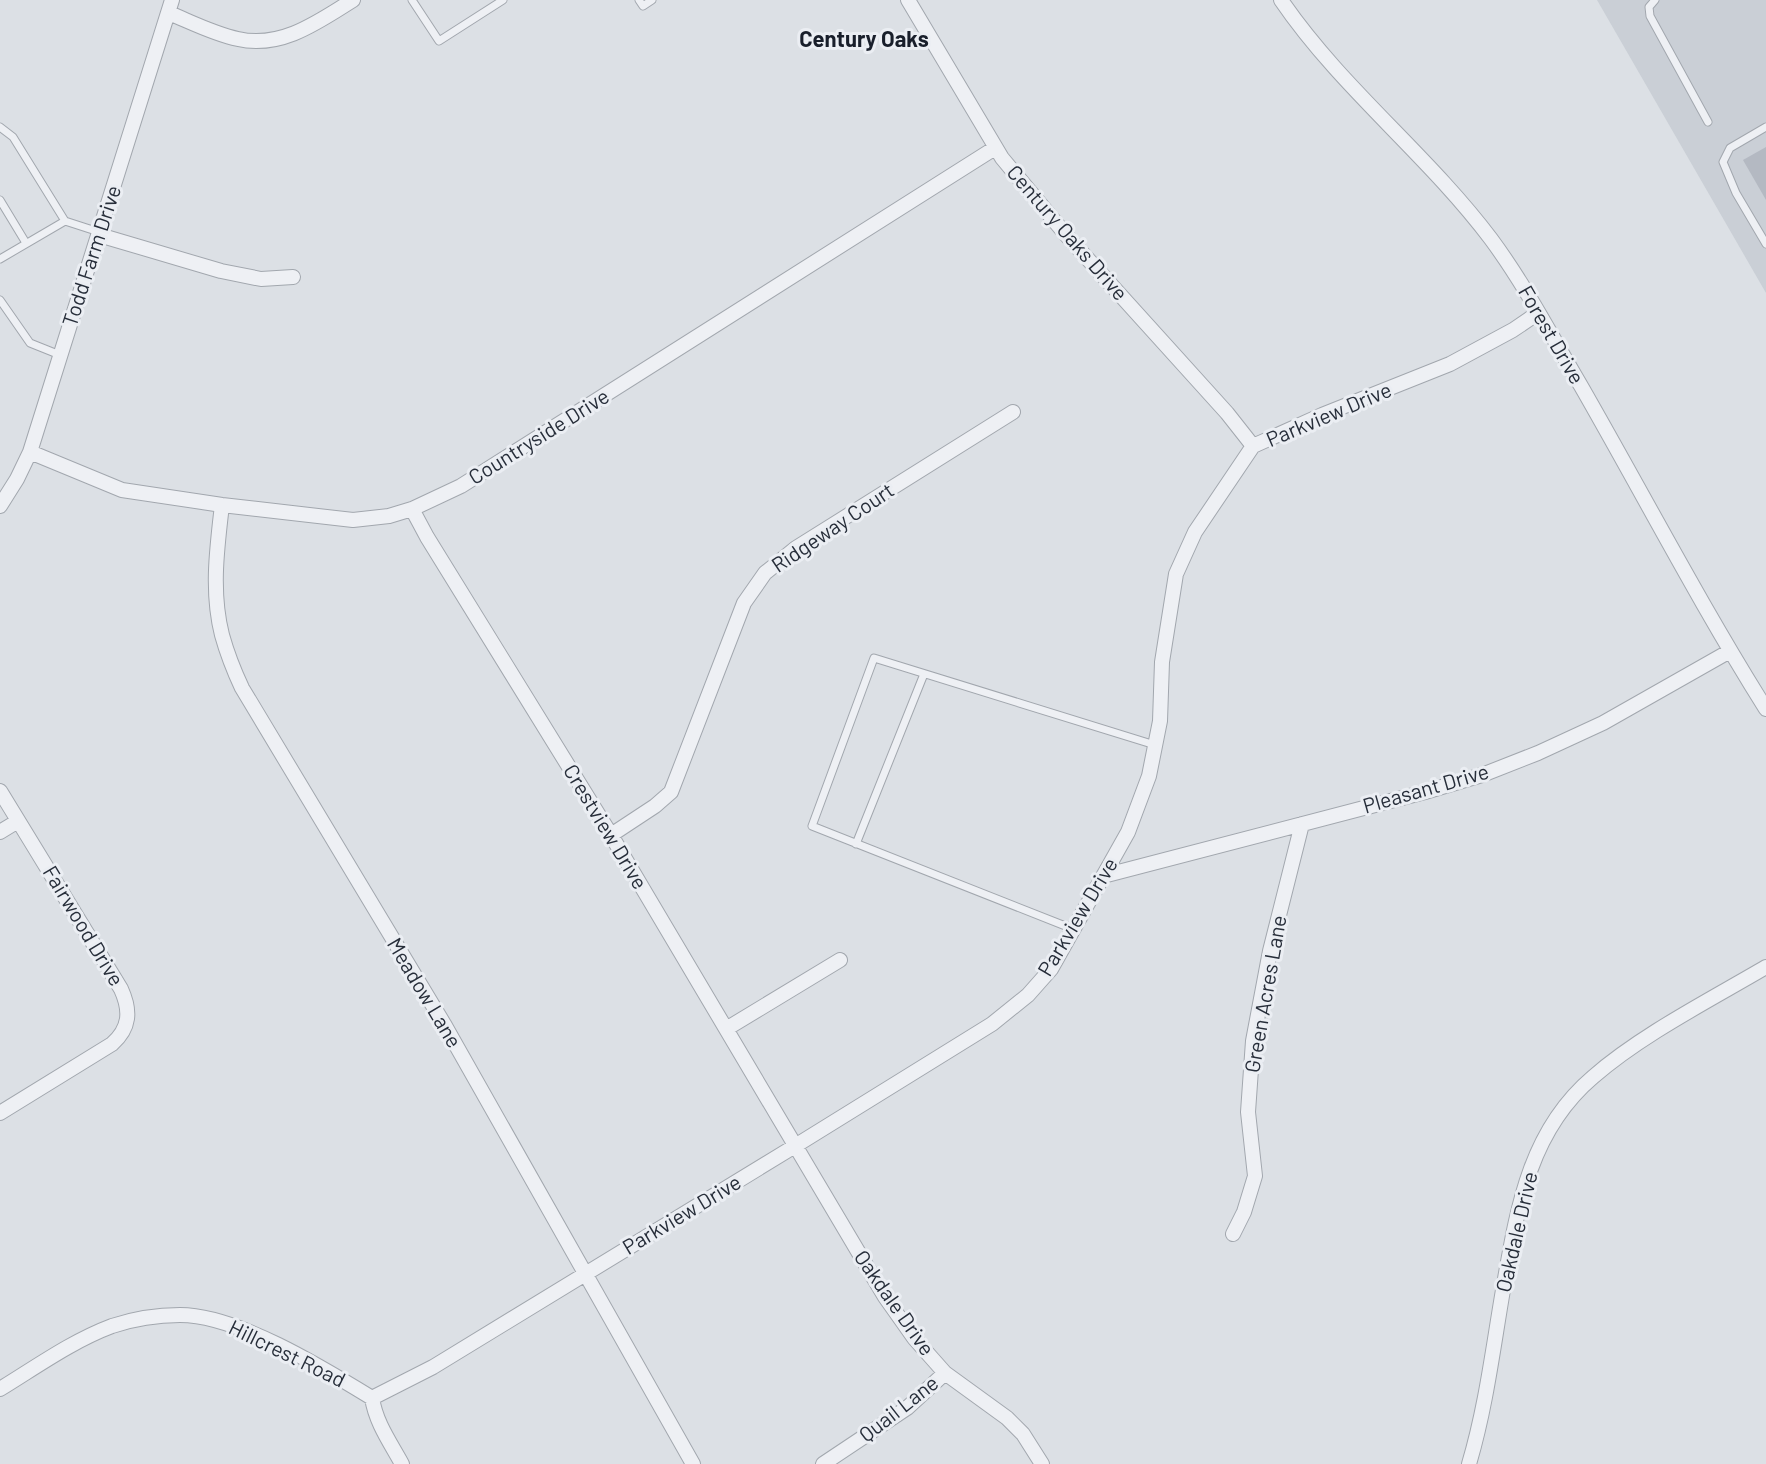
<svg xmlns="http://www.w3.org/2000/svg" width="1766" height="1464" font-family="Barlow,sans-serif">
<rect width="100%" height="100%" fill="#dce0e5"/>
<!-- built -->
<path fill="#cacfd6" d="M1597 0H1766V293Z"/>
<!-- building -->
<path fill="#b4b9c2" d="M1766 147V200L1743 160Z"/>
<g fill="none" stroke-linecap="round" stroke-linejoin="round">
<!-- lane casing -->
<g stroke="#a2a7ae" stroke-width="9">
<path id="lane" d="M412 0 439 41 503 0
M639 0 643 6 652 0
M1655 0 1649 7 1650 16 1708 122
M0 127 13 137 65 221 99 232
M1766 127 1730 148 1723 162 1736 193 1766 244
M0 200 26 243
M0 259 65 221
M0 300 30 343 60 355
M856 844 924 674
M1073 929 812 826 874 658 1155 745"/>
</g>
<!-- street casing -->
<g stroke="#a2a7ae" stroke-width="16">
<path id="street" d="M908 0 1002 158 1067 236 1227 413 1253 446
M1281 0C1341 88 1427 154 1491 239 1525 285 1552 337 1581 386 1643 494 1700 604 1766 709
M169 13C191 22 214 34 238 39 281 49 318 22 353 0
M99 235 221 271 261 279 293 277
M30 452 122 490 222 505 353 520 389 516 412 509 461 486 995 148
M222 505C217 548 211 592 222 635 227 653 234 671 242 688L444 1024 693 1464
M0 506 17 479 30 452 172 0
M412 509 427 537 611 835 885 1297 914 1338 945 1373 1007 1418 1023 1434 1042 1464
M0 791 121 989C131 1011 130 1028 112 1044L0 1113
M0 832 18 821
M611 835 655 806 671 792 744 603 765 573 796 548 1013 412
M1103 876 1425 792 1482 775 1538 753 1603 723 1730 651
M726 1029 840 960
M1233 1234 1244 1212 1255 1176 1248 1112 1253 1041 1270 951 1302 824
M0 1389C36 1367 72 1341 112 1326 133 1319 157 1315 180 1315 237 1315 323 1368 372 1398 376 1423 390 1442 402 1464
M372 1398 433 1367 795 1146 992 1024 1028 995 1051 969 1128 832 1149 776 1160 721 1162 662 1176 574 1195 532 1253 446 1322 415 1450 364 1513 330 1538 313
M823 1464 907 1408 945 1373
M1469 1464C1486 1407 1493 1348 1503 1290 1517 1211 1528 1132 1593 1077 1641 1035 1710 1000 1766 967"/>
</g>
<!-- lane -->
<use href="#lane" stroke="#eef0f4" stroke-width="7"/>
<!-- street -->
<use href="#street" stroke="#eef0f4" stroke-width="14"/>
</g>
<g text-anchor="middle" stroke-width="6" stroke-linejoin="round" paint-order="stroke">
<!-- street labels -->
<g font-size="21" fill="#272e3a" stroke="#ebeef3">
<text transform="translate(1067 233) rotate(49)" y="7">Century Oaks Drive</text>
<text transform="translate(92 256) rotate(-72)" y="7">Todd Farm Drive</text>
<text transform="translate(1551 335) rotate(60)" y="7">Forest Drive</text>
<text transform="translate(1329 415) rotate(-23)" y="7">Parkview Drive</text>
<text transform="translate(539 437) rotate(-32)" y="7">Countryside Drive</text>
<text transform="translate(833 528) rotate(-34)" y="7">Ridgeway Court</text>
<text transform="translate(1426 789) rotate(-16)" y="7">Pleasant Drive</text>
<text transform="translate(605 827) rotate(59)" y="7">Crestview Drive</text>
<text transform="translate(1078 917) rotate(-59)" y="7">Parkview Drive</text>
<text transform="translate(83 926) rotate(59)" y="7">Fairwood Drive</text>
<text transform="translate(424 993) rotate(59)" y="7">Meadow Lane</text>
<text transform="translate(1266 994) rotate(-80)" y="7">Green Acres Lane</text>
<text transform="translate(682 1215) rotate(-31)" y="7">Parkview Drive</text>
<text transform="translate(1517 1232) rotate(-77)" y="7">Oakdale Drive</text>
<text transform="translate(894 1303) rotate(55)" y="7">Oakdale Drive</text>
<text transform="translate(287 1354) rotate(26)" y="7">Hillcrest Road</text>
<text transform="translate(899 1409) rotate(-38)" y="7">Quail Lane</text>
</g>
<!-- neighbourhood labels -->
<g font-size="22" font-weight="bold" fill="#191f2b" stroke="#ebeef3">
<text x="864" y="47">Century Oaks</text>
</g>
</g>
</svg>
